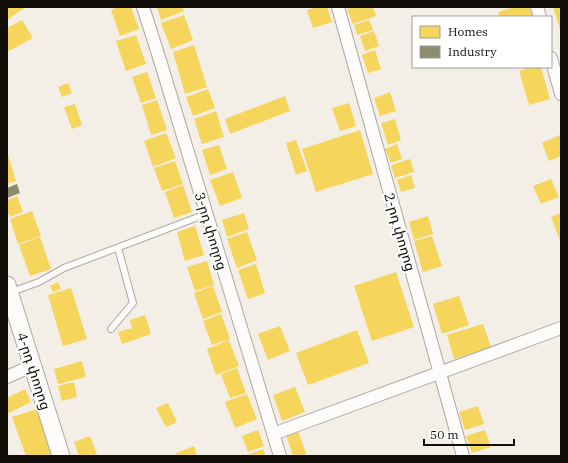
<svg xmlns="http://www.w3.org/2000/svg" width="568" height="463" font-family="'IBM Plex Serif','Noto Sans Armenian',serif">
<rect width="100%" height="100%" fill="#f3eee6"/>
<!-- homes -->
<path fill="#f6d55c" d="M7 7H26L7 20Z
M118 7H131L139 29 120 36 111 10Z
M157 7H182L184 11 161 20Z
M317 7H327L332 22 313 28 307 10Z
M354 7H373L376 16 353 24 347 9Z
M514 7H529L532 15 529 17H500L498 12Z
M553 7H561V32Z
M184 15 193 40 171 49 161 23Z
M22 20 33 38 7 52V28Z
M369 20 373 30 357 35 354 25Z
M374 31 379 46 365 51 360 36Z
M136 35 146 64 126 71 116 41Z
M194 45 207 87 185 94 173 52Z
M375 50 381 69 368 73 362 55Z
M531 67H541L550 99 529 105 519 71Z
M147 72 156 98 141 103 132 77Z
M68 83 72 93 62 97 58 87Z
M208 89 215 108 193 116 186 97Z
M390 92 396 111 380 116 374 98Z
M285 96 290 111 230 134 225 119Z
M157 100 167 130 151 135 142 105Z
M349 103 356 126 340 131 332 108Z
M75 104 82 125 72 129 64 107Z
M216 111 224 137 202 144 194 119Z
M395 119 401 140 388 145 381 123Z
M360 130 373 174 316 192 302 149Z
M166 133 176 158 153 167 144 141Z
M560 135 561 138V156L549 161 542 143Z
M296 140 307 171 296 175 286 143Z
M397 144 402 159 391 163 385 149Z
M219 145 227 169 210 175 202 150Z
M7 152 16 181 7 184Z
M410 159 414 172 395 178 391 165Z
M175 161 183 184 162 191 154 168Z
M233 172 242 198 220 206 210 180Z
M411 175 415 188 401 192 397 180Z
M551 179 559 197 541 204 533 186Z
M183 185 192 212 174 218 165 192Z
M17 196 23 212 10 217 7 210V200Z
M32 211 41 236 18 244 10 219Z
M244 213 249 229 227 237 222 220Z
M561 213V243L551 217Z
M428 216 433 234 414 240 409 222Z
M195 226 204 255 185 261 177 232Z
M247 232 257 260 237 268 227 239Z
M432 236 442 266 423 272 414 241Z
M40 237 51 269 30 276 19 245Z
M207 261 214 285 195 291 187 267Z
M256 264 265 293 248 299 238 270Z
M396 272 414 327 372 341 354 286Z
M58 282 61 289 53 292 50 286Z
M213 286 222 312 203 319 194 293Z
M71 288 87 339 63 346 48 295Z
M459 296 469 325 442 334 433 304Z
M221 314 230 339 212 345 203 321Z
M145 315 151 334 122 344 118 332 132 328 130 320Z
M483 324 491 347 454 359 447 335Z
M280 326 290 351 268 360 258 334Z
M357 330 369 363 308 385 296 353Z
M229 340 239 366 216 375 207 349Z
M82 361 86 377 58 384 54 369Z
M237 368 246 393 230 398 221 374Z
M74 382 77 397 62 401 58 386Z
M295 387 305 412 282 421 273 395Z
M25 389 31 402 7 414V398Z
M247 394 257 419 235 428 225 402Z
M168 403 177 422 166 427 156 408Z
M478 406 484 424 465 430 459 412Z
M37 409 53 456H26L12 417Z
M258 430 264 446 248 452 242 436Z
M485 430 491 447 472 453 466 436Z
M298 431 307 456H293L286 435Z
M90 436 97 454 91 456H79L74 442Z
M194 446 197 456H177L176 453Z
M263 449 266 456H244Z"/>
<!-- industry -->
<path fill="#8c8c6e" d="M17 184 20 193 7 198V188Z"/>
<g fill="none" stroke-linecap="round" stroke-linejoin="round">
<!-- service casing -->
<g stroke="#aca9a3" stroke-width="8">
<path id="service" d="M11 292 39 282 64 268 206 214
M111 329 133 303 118 248"/>
</g>
<!-- minor casing -->
<g stroke="#aca9a3" stroke-width="14">
<path id="minor" d="M143 7 159 57 280 456
M338 7 463 456
M537 7 540 17
M551 58 561 94
M7 377 32 366
M273 434 561 328"/>
</g>
<!-- secondary casing -->
<g stroke="#aca9a3" stroke-width="19">
<path id="secondary" d="M7 285 61 456"/>
</g>
<!-- service -->
<use href="#service" stroke="#fdfcfb" stroke-width="6"/>
<!-- minor -->
<use href="#minor" stroke="#fdfcfb" stroke-width="12"/>
<!-- secondary -->
<use href="#secondary" stroke="#fdfcfb" stroke-width="17"/>
</g>
<g text-anchor="middle" stroke-width="4" stroke-linejoin="round" paint-order="stroke">
<!-- street labels -->
<g font-size="14" fill="#110e0a" stroke="#fff">
<text transform="translate(211 231) rotate(73)" y="5">3-րդ փողոց</text>
<text transform="translate(400 232) rotate(74)" y="5">2-րդ փողոց</text>
<text transform="translate(34 371) rotate(72)" y="5">4-րդ փողոց</text>
</g>
</g>
<!-- border -->
<rect width="568" height="463" fill="none" stroke="#110e0a" stroke-width="16"/>
<!-- legend -->
<rect x="412" y="16" width="140" height="52" fill="#ffffff" stroke="#a09f9d"/>
<rect x="420" y="26" width="20" height="12" fill="#f6d55c" stroke="#a09f9d"/>
<text x="448" y="36" font-size="12" fill="#110e0a">Homes</text>
<rect x="420" y="46" width="20" height="12" fill="#8c8c6e" stroke="#a09f9d"/>
<text x="448" y="56" font-size="12" fill="#110e0a">Industry</text>
<!-- scale -->
<path d="M424 439v6h90v-6" fill="none" stroke="#110e0a" stroke-width="2"/>
<text x="430" y="439" font-size="12" fill="#110e0a" stroke="#ffffff" stroke-width="3" paint-order="stroke">50 m</text>
</svg>
